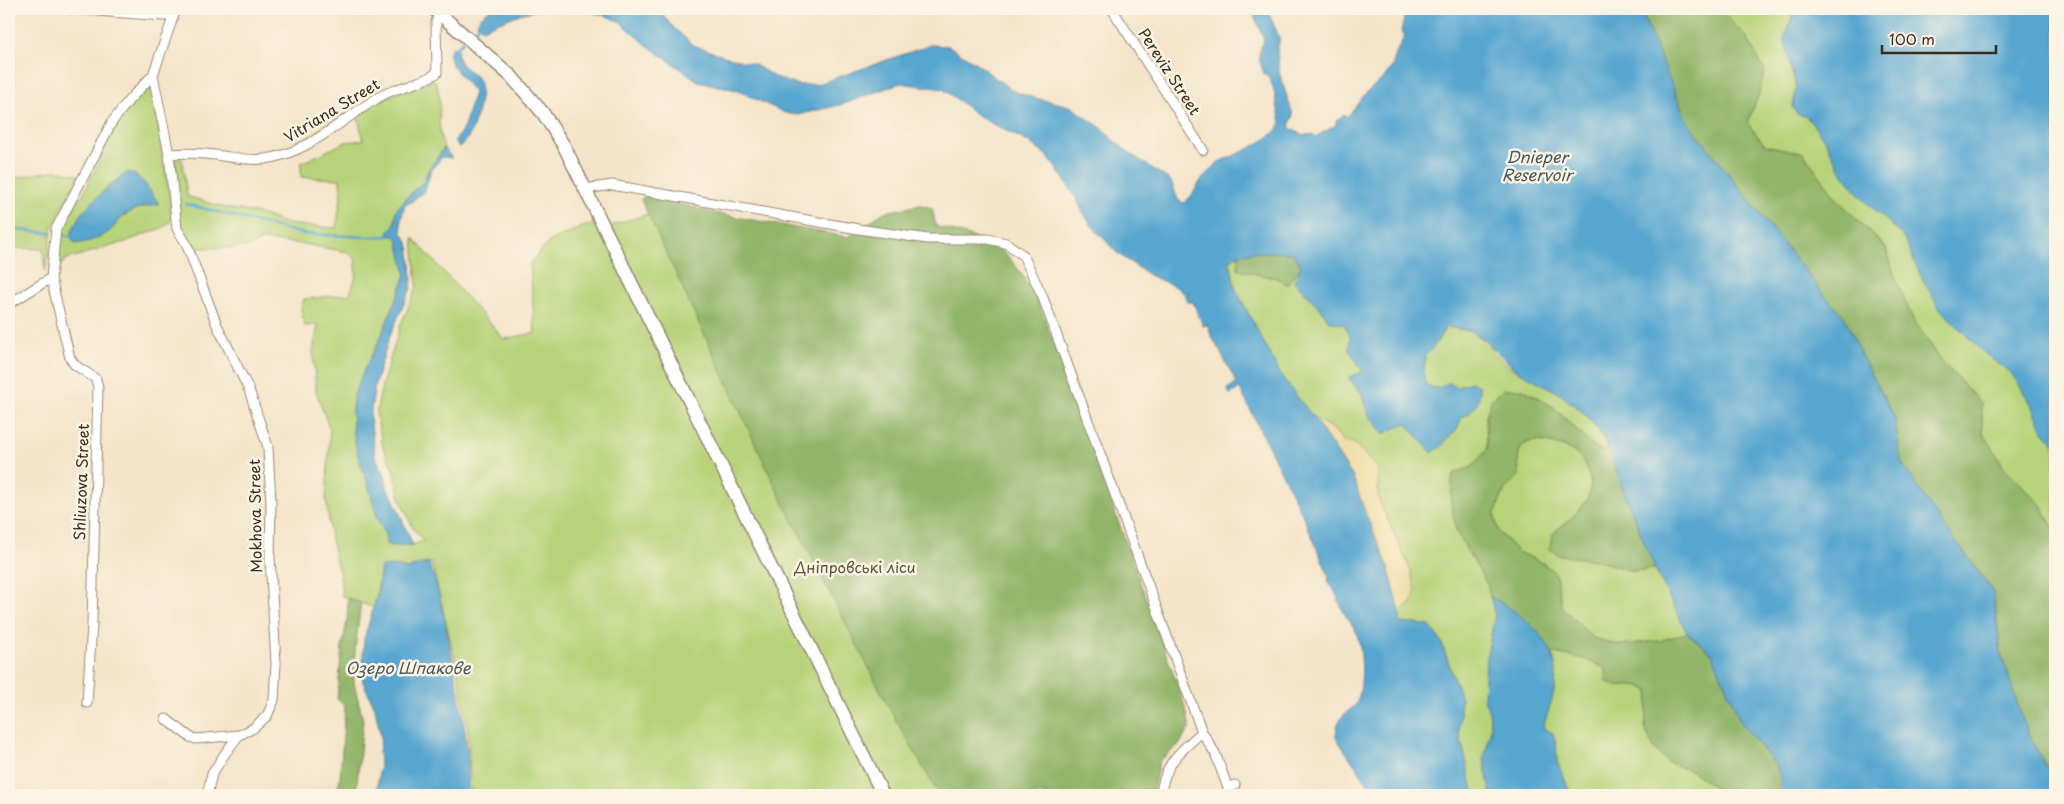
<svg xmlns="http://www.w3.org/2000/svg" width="2064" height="804" font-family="'Playpen Sans',sans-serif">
<rect width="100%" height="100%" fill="#fcf5e5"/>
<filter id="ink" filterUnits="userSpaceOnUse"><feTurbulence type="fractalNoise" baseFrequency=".02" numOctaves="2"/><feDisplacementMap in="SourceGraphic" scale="10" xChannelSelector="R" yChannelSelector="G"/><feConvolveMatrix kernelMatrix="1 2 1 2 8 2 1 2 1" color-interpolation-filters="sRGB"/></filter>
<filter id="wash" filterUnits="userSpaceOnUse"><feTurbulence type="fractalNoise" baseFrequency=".0096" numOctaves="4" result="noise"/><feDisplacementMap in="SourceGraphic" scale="20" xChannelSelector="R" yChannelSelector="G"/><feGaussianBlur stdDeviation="1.12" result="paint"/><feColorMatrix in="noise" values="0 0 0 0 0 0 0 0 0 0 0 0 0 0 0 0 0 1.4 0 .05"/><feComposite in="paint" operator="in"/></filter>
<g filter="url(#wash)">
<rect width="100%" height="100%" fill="#f4e4c9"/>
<!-- green -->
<path fill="#b7d379" stroke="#797e4c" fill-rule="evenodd" d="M1719 9H1796L1788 26 1789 63 1796 87 1793 107 1798 114 1807 117 1825 140 1840 169 1861 197 1903 236 1922 278 1984 353 2012 374 2033 407 2044 433 2055 444V531L2041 505 2004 467 1983 432 1981 403 1943 363 1913 319 1896 280 1886 248 1838 200 1803 153 1765 145 1747 123 1758 97 1746 36Z
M435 80C445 102 434 123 444 148L428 170 423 183 406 198 395 217 394 236 398 240 406 275 379 341 365 368 354 395 352 407 353 431 358 456 369 487 377 517 385 534 386 544 413 545 423 541 413 528 400 499 394 471 383 447 376 414 382 385 401 324 417 287 413 238 504 339 535 333 530 263 551 240 593 223 597 230 648 214 641 199 649 196 1148 777 1154 795H471L468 731 460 681 432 563 419 564 407 569 399 566 381 567 374 608 342 596 340 577 331 539 326 498 330 430 316 391 313 351 318 325 305 326 301 310 304 299 350 294 356 276V260L348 252 302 244 262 240 250 246 235 248H194L180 226 175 158 182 159 187 196 222 207 261 214 287 224 336 228 341 198 340 179 301 177V163L346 142 363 140 358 117 384 98Z
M153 86 154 104 172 210 171 221 164 227 125 242 67 259 57 269 63 224 84 192 125 109ZM128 172 146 185 159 204C140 207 123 212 112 229L75 224 107 187Z
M56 170 79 175 53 226 45 271 43 249 9 248V179Z
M1239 254 1238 270 1277 278 1286 284 1301 266 1302 290 1321 309 1329 321 1345 325 1350 337 1349 350 1363 371 1350 378 1362 394 1367 412 1406 423 1418 434 1425 446 1441 448C1449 436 1459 432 1461 417L1470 413 1457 387 1448 383 1439 388 1428 387 1424 379 1425 356 1433 348 1446 327C1492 330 1484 351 1515 370 1520 372 1525 374 1529 376 1562 393 1594 416 1610 450L1602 451 1591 445 1555 408 1523 389 1486 416 1487 450 1472 467 1455 473 1466 551 1477 565 1488 586 1495 615 1486 660 1484 698 1489 712 1491 728 1484 760 1491 795H1474L1459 731 1461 698 1441 641 1429 625 1400 623V612L1412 602 1411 571 1378 498V469L1345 443 1333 429 1314 418 1282 377 1235 288 1230 261Z
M1533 440C1557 445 1576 444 1587 470 1591 479 1592 491 1587 500 1579 513 1565 523 1554 533L1560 555 1596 560 1632 571 1655 569 1687 633 1659 641 1618 645 1593 638 1562 607 1556 575 1541 562 1518 552 1499 532 1495 519V513L1505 489 1519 476C1519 459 1514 448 1533 440Z
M1553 653C1565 655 1599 660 1606 670 1609 674 1611 681 1613 685H1638L1649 691 1645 729 1654 748 1667 762 1692 771 1718 789 1723 795H1571L1557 761 1556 743 1543 728 1556 673Z"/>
<!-- forest -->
<path fill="#91b569" stroke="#667044" d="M1640 9H1719L1746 36 1765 71 1758 97 1747 123 1765 145 1803 153 1838 200 1886 249 1896 280 1913 319 1943 363 1981 403 1983 432 2004 467 2041 505 2055 531V778L2045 766 2025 726 2001 655 1993 591 1936 515 1901 462 1894 416 1862 357 1844 316 1824 295 1687 121Z
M649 196 714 213 848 237 884 212 921 205 932 208 936 226C950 231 984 239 995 246 1015 260 1031 286 1041 308L1186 709 1190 728 1179 745 1159 761 1152 795H939L893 715 777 490 641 199Z
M1256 252 1293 253 1301 266 1287 284 1277 278 1238 270 1239 254Z
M1504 389H1523L1555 408 1591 445 1602 451 1610 450 1621 484 1655 569 1632 571 1596 560 1559 555 1550 549C1551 544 1551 538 1553 534 1555 531 1559 528 1562 526 1574 515 1589 504 1591 487 1591 478 1587 464 1581 457 1572 447 1532 434 1522 446 1516 452 1519 468 1519 476L1505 489 1495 513V519L1499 532 1518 552 1541 562 1552 570 1556 575 1562 607 1593 638 1618 645 1659 641 1687 633 1712 653 1741 723 1776 765 1780 778 1781 785 1776 795H1723L1718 789 1692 771 1667 762 1654 748 1645 729 1649 691C1634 679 1621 690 1607 682L1606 670C1593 659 1570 656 1553 653 1537 630 1517 609 1490 597L1488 586 1456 530 1451 503 1452 478 1455 473 1472 467 1487 450 1486 416 1491 400Z
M348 598 361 603 355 649 354 683 363 720 356 795H336L340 778 345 707 337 699 342 648 347 621Z"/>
<!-- sand -->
<path fill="#eeda9e" stroke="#94825e" d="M1314 418 1333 429 1345 443H1354L1378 469V498L1411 571 1416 590 1412 602 1400 612 1388 566 1359 499Z"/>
<!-- water -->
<path fill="#56a6d0" stroke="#486877" d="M491 9H543L520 14 482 29 477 24 480 17Z
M550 9H657L675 29 693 45 730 58 754 64 776 78 798 85 818 84 930 45 949 46 979 65 1011 90 1031 97 1070 106 1103 129 1113 140 1131 154 1171 181 1178 200 1183 203C1197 193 1194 188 1203 178 1209 172 1213 170 1217 163 1232 156 1278 139 1281 122L1273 87 1269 78 1264 74 1260 62 1259 53 1264 39 1251 9H1267L1279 37V43L1277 47 1279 72 1293 115 1289 127C1297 132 1303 137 1313 134L1315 137 1336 125V120L1344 115 1347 117 1367 92 1383 79 1392 67 1397 51 1405 35 1401 32 1406 9H1640L1687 121 1824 295 1844 316 1862 357 1894 416 1901 462 1936 515 1993 592 2001 655 2025 726 2045 766 2055 778V795H1776L1781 785 1780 778 1776 765 1741 723 1712 653 1687 633 1655 569 1621 484 1604 437 1587 416 1573 404 1557 392 1516 370 1484 339 1471 331 1446 327 1433 348 1425 356 1424 379 1428 387 1439 388 1449 383 1457 387 1471 382 1479 386C1482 401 1474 411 1461 417 1458 433 1455 429 1446 440 1441 445 1439 449 1432 453L1406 423 1383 434 1367 412 1362 394 1349 378 1363 371 1349 350 1350 337 1345 325 1329 321 1321 309 1294 281 1301 266 1293 253 1256 252 1239 254 1230 261 1235 288 1282 377 1314 418 1353 477 1367 517 1388 566 1400 612V623L1429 625 1441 641 1461 699 1459 731 1474 795H1376L1336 738C1336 727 1338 719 1347 712 1350 709 1354 707 1356 704 1364 689 1363 648 1356 632 1353 624 1346 618 1342 609 1338 600 1336 589 1328 583L1329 576 1303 516 1240 389 1230 394 1227 389 1237 383 1211 335 1208 325 1203 326 1193 302H1187L1185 296 1189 293H1183L1176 287 1149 275 1117 253 1092 226 1084 214 1072 191 1048 157 1030 143 981 118 943 89 900 83 844 104 797 115 785 113 736 90 698 81 648 46 619 21 606 16 584 10 571 11Z
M1795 9H2055V444L2044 433 2033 407 2012 374 1984 353 1939 308 1922 278 1903 236 1861 197 1840 169 1825 140 1807 117 1797 114 1793 107 1796 87 1784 38Z
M452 47 458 50C455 69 474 69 479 81 484 93 475 128 467 139 465 142 462 144 459 147L454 142 464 127 474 92 452 65 449 52Z
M444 148 452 158 442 157 431 171 425 190 410 203 405 204 401 220 402 233 408 242 410 252 412 278 411 288 389 338 375 384 370 418 375 455 385 475 388 490 393 498 413 545 392 546 386 544 385 534 377 517 369 487 358 456 353 431 352 408 354 395 365 368 379 341 406 275 398 240 394 236H389L388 233 395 223 396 210 401 204 419 185 423 183 428 170Z
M128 172C143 176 150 192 159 204 148 206 138 207 128 213 120 217 118 223 112 229 102 239 88 242 75 244L70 236C80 208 105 190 128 172Z
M429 563C440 592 446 625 452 656 460 701 471 748 468 795H376L380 765 379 753 381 738 375 708 363 682 362 670 364 639 378 592 381 567 390 566 407 569Z
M1490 597C1518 610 1555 639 1556 672 1557 690 1548 711 1543 728L1553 733 1556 743 1557 761 1571 795H1491L1484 760 1491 728 1489 712 1484 698 1486 660 1495 615Z"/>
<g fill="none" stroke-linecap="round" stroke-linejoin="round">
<!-- stream -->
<path stroke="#56a6d0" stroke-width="2.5" d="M469 36 479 26
M455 49 463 41
M186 204 304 234 368 237 389 236
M9 229 50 233
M64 235 70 236"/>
</g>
</g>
<g filter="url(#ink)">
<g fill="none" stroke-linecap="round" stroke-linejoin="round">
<!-- minor casing -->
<g stroke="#988774" stroke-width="11">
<path id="minor" d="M70 9 164 16 173 15V11
M1112 9 1203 150
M153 75 169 154 177 229 186 243 217 325 249 390 268 447 271 503 270 557 276 663 274 700 267 716 252 729 239 735 224 755 212 774 207 795
M169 154C185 153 200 153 215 155 232 157 248 161 265 159 308 154 344 117 381 96 398 86 419 85 437 73L436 22 439 14 444 9
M585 189 612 185 858 229 928 239H988L1006 243 1023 255 1042 295 1202 732 1215 753 1228 788 1235 785
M9 304 51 278
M87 703 92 624 98 388 96 379 75 365 70 358 51 278 56 229 112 122 129 100 153 75 176 9
M166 719 190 737 196 739 239 735
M1161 795C1163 765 1180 751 1202 732"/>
</g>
<!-- secondary casing -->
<g stroke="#988774" stroke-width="15">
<path id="secondary" d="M434 9 511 76 543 113 564 146 883 795"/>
</g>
<!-- minor -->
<use href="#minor" stroke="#fff" stroke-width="9"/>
<!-- secondary -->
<use href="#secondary" stroke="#fff" stroke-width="12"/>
</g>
</g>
<g text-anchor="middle" stroke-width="5" stroke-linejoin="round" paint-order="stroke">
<!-- street labels -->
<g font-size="15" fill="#3b2a1e" stroke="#fcf5e5">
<text transform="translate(1169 72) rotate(57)" y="5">Pereviz Street</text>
<text transform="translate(332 111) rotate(-31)" y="5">Vitriana Street</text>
<text transform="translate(82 482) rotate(-88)" y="5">Shliuzova Street</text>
<text transform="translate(256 516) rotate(-91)" y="5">Mokhova Street</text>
</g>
<!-- park labels -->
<g font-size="15" fill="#5a5435" stroke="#fcf5e5">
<text x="855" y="573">Дніпровські ліси</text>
</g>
<!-- water labels -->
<g font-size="16" font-style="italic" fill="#44555c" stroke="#fcf5e5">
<text x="1537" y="163">Dnieper<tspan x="1537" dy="18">Reservoir</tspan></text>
<text x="408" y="674">Озеро Шпакове</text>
</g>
</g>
<!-- margin -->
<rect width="2064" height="804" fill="none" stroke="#fcf5e5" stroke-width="30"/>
<!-- scale -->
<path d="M1882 45v8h114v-8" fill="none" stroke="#3b2a1e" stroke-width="2.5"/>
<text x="1889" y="45" font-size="15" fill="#3b2a1e" stroke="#fcf5e5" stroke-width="4" paint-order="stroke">100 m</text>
</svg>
